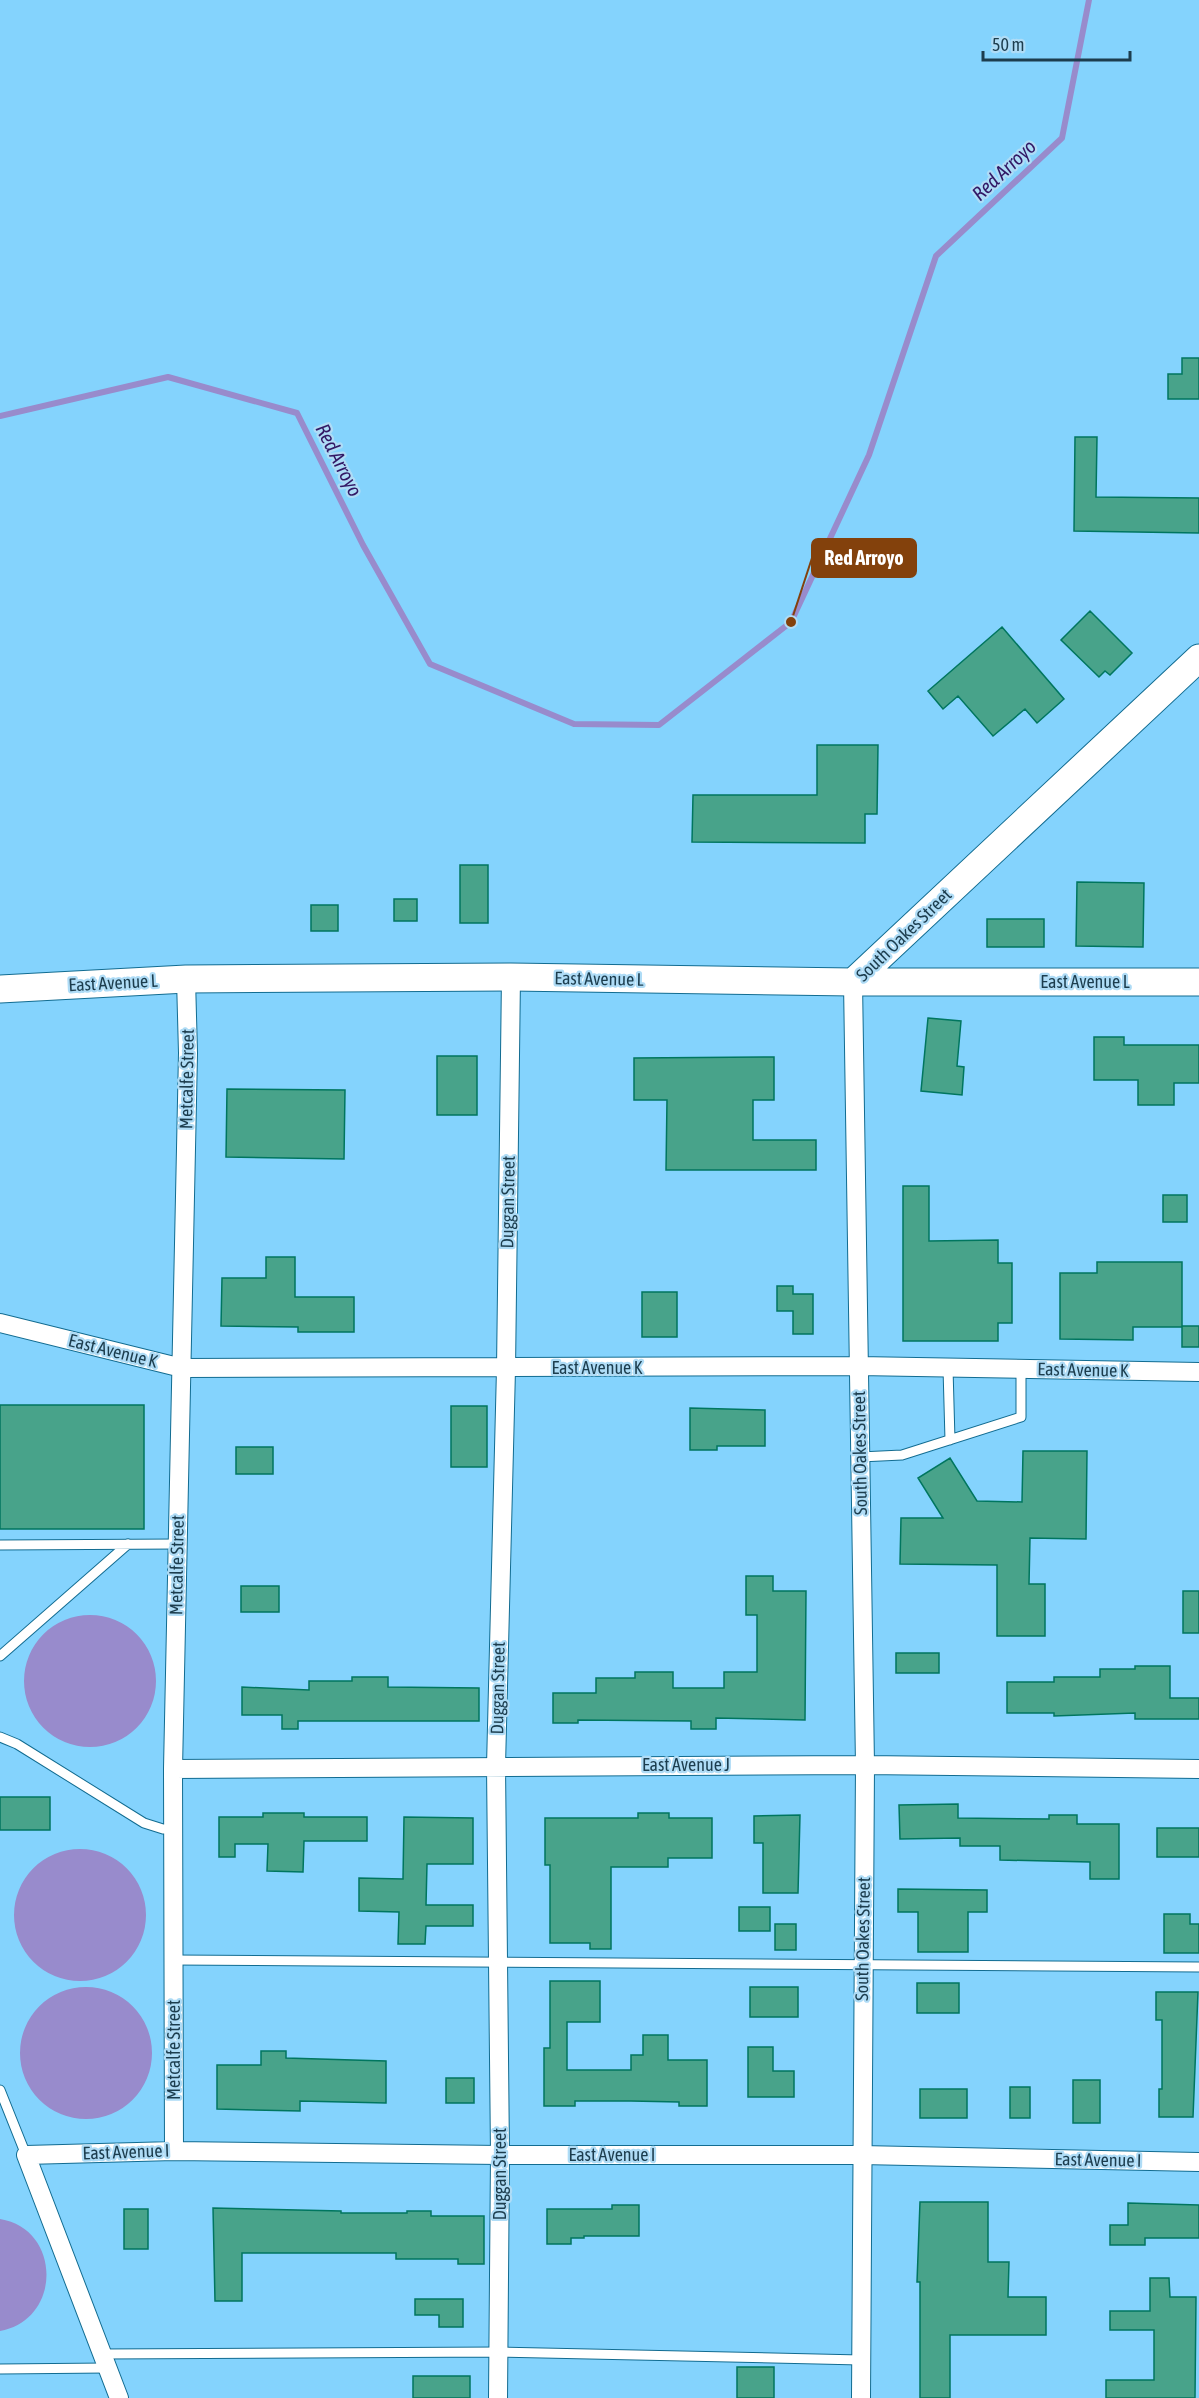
<svg xmlns="http://www.w3.org/2000/svg" width="1199" height="2398" font-family="'Asap Condensed',sans-serif">
<rect width="100%" height="100%" fill="#84d3fd"/>
<!-- water -->
<path fill="#988bcc" d="M24 1681a66 66 0 1 1 132 0a66 66 0 1 1-132 0Z
M14 1915a66 66 0 1 1 132 0a66 66 0 1 1-132 0Z
M20 2053a66 66 0 1 1 132 0a66 66 0 1 1-132 0Z
M0 2219C62 2229 62 2320 0 2331Z"/>
<g fill="none" stroke-linecap="round" stroke-linejoin="round">
<!-- stream -->
<path stroke="#988bcc" stroke-width="6" d="M0 416 168 377 297 413 363 545 430 664 574 724 659 725 791 622 869 455 936 256 1062 138 1089 0"/>
</g>
<!-- building -->
<path fill="#48a38a" stroke="#00765f" stroke-width="1.5" d="M1182 358H1199V399H1168V374H1182Z
M1075 437H1097L1096 497 1199 498V533L1074 531Z
M1090 611 1132 653 1110 675 1105 671 1099 677 1061 640Z
M1002 627 1064 699 1037 723 1025 709 993 736 958 696 943 709 928 691Z
M817 745H878L877 814H865V843L692 842 693 795H817Z
M460 865H488V923H460Z
M1077 882 1144 883 1143 947 1076 946Z
M394 899H417V921H394Z
M311 905H338V931H311Z
M987 919H1044V947H987Z
M928 1018 961 1021 957 1066 964 1067 962 1095 921 1091Z
M1094 1037H1124V1045H1199V1083H1174V1105H1138V1080H1094Z
M437 1056H477V1115H437Z
M774 1057V1100H753V1140H816V1170H666L667 1100H634V1058Z
M227 1089 345 1090 344 1159 226 1157Z
M903 1186H929V1241L998 1240V1263H1012V1323H998V1341H903Z
M1163 1195H1187V1222H1163Z
M266 1257H295V1297H354V1332H298V1327L221 1326 222 1278H266Z
M1097 1262H1182V1327H1133V1340L1060 1339V1273H1097Z
M777 1286H793V1294H813V1334H793V1311H777Z
M642 1292H677V1337H642Z
M1182 1326H1199V1347H1182Z
M0 1405H144V1529H0Z
M451 1406H487V1467H451Z
M690 1408 765 1410V1446H717V1450H690Z
M236 1447H273V1474H236Z
M1023 1451H1087L1086 1539 1030 1538 1029 1584H1045V1636H997V1565L900 1564 901 1518H943L918 1478 950 1458 977 1501 1022 1502Z
M746 1576H773V1591H806L805 1720 716 1718V1729H691V1721L578 1720V1723H553V1693H596V1678H635V1672H673V1688H724V1672H757V1615H746Z
M241 1586H279V1612H241Z
M1183 1591H1199V1633H1183Z
M896 1653H939V1673H896Z
M1135 1666H1170V1698H1199V1719H1135V1713L1054 1716V1713H1007V1682H1054V1677H1100V1669H1135Z
M352 1677H388V1687L479 1688V1721H298V1729H282V1715H242V1687L309 1690V1681H352Z
M0 1797H50V1830H0Z
M958 1804V1818L1049 1819V1815H1077V1824H1119V1879H1090V1862L1000 1860V1846H960V1838L900 1839 899 1805Z
M263 1813H304V1817H367V1841H304L303 1872 267 1871 268 1844H235V1857H219V1817H263Z
M638 1813H669V1818H712V1858H668V1867H611V1949H590V1943H550V1865H545V1818H638Z
M800 1815 798 1893H763V1843H754V1816Z
M404 1817 473 1818V1864H427L426 1905H473V1926H426L425 1944H398L399 1912 359 1911V1878L403 1879Z
M1157 1828H1199V1857H1157Z
M898 1889 987 1890V1912H968V1952H918V1912H898Z
M739 1907H770V1931H739Z
M1164 1914H1190V1924H1199V1953H1164Z
M775 1924H796V1950H775Z
M550 1981H600V2022H567V2070H631V2055H643V2035H668V2060H707V2106H679V2102L631 2101H575V2106H544V2048H550Z
M917 1983H959V2013H917Z
M750 1987H798V2017H750Z
M1156 1992H1198L1193 2117H1159V2089H1162V2020H1156Z
M748 2047H773V2071H794V2097H748Z
M261 2051H286V2058L386 2061V2103L300 2101V2111L217 2109V2065H261Z
M446 2078H474V2103H446Z
M1073 2080H1100V2123H1073Z
M1010 2087H1030V2118H1010Z
M920 2089H967V2118H920Z
M920 2202H988V2262H1009L1008 2297H1046V2335H950V2398H920V2282H917Z
M1128 2203 1199 2205V2238H1145V2245H1110V2225H1128Z
M612 2205H639V2236H584V2238H571V2244H547V2209H612Z
M213 2208 341 2211V2213H407V2211H431V2216H484V2264H458V2259H396V2253H242V2301H215Z
M124 2209H148V2249H124Z
M1150 2278H1169L1170 2297H1196L1195 2398H1106V2380H1154V2330H1110V2311H1150Z
M415 2299H463V2327H439V2315H415Z
M737 2367H774V2398H737Z
M413 2376H470V2398H413Z"/>
<g fill="none" stroke-linecap="round" stroke-linejoin="round">
<!-- lane casing -->
<g stroke="#126c91" stroke-width="11">
<path id="lane" d="M948 1368 950 1440
M860 1457 902 1455 1021 1417V1369
M0 1545 178 1544
M0 1656 128 1544
M0 1737 17 1744 144 1823 163 1829H173
M173 1960 1199 1967
M0 2090 26 2155
M102 2354 499 2352 861 2360
M0 2369 107 2368"/>
</g>
<!-- street casing -->
<g stroke="#126c91" stroke-width="20">
<path id="street" d="M853 982 865 1765 861 2398
M0 1323 182 1368 859 1366 1199 1372
M173 1769 865 1765 1199 1769
M174 2151 173 1769 188 1053 186 979
M119 2398 26 2155 174 2151 500 2155H861L1199 2162
M498 2398 500 2155 496 1766 506 1369 511 977"/>
</g>
<!-- secondary casing -->
<g stroke="#126c91" stroke-width="29">
<path id="secondary" d="M853 982 1199 658
M0 989 186 979 511 977 853 982H1199"/>
</g>
<!-- lane -->
<use href="#lane" stroke="#fff" stroke-width="9"/>
<!-- street -->
<use href="#street" stroke="#fff" stroke-width="18"/>
<!-- secondary -->
<use href="#secondary" stroke="#fff" stroke-width="27"/>
</g>
<g text-anchor="middle" stroke-width="4.5" stroke-linejoin="round" paint-order="stroke">
<!-- street labels -->
<g font-size="18" fill="#1c3d4e" stroke="#afdcf6">
<text transform="translate(904 935) rotate(-44)" y="6">South Oakes Street</text>
<text transform="translate(599 979) rotate(1)" y="6">East Avenue L</text>
<text x="1085" y="988">East Avenue L</text>
<text transform="translate(113 983) rotate(-3)" y="6">East Avenue L</text>
<text transform="translate(187 1079) rotate(-89)" y="6">Metcalfe Street</text>
<text transform="translate(508 1202) rotate(-89)" y="6">Duggan Street</text>
<text transform="translate(113 1351) rotate(14)" y="6">East Avenue K</text>
<text x="597" y="1374">East Avenue K</text>
<text transform="translate(1083 1370) rotate(1)" y="6">East Avenue K</text>
<text transform="translate(860 1453) rotate(-91)" y="6">South Oakes Street</text>
<text transform="translate(177 1565) rotate(-89)" y="6">Metcalfe Street</text>
<text transform="translate(498 1688) rotate(-89)" y="6">Duggan Street</text>
<text x="686" y="1771">East Avenue J</text>
<text transform="translate(863 1939) rotate(-89)" y="6">South Oakes Street</text>
<text transform="translate(174 2050) rotate(-90)" y="6">Metcalfe Street</text>
<text transform="translate(126 2152) rotate(-2)" y="6">East Avenue I</text>
<text x="612" y="2161">East Avenue I</text>
<text transform="translate(1098 2160) rotate(1)" y="6">East Avenue I</text>
<text transform="translate(500 2174) rotate(-90)" y="6">Duggan Street</text>
</g>
<!-- water labels -->
<g font-size="20" font-style="italic" fill="#321865" stroke="#afdcf6">
<text transform="translate(1004 170) rotate(-43)" y="7">Red Arroyo</text>
<text transform="translate(339 460) rotate(63)" y="7">Red Arroyo</text>
</g>
</g>
<!-- callouts -->
<path fill="none" stroke="#83410c" stroke-width="2" d="M791 622L812 558"/>
<circle fill="#83410c" stroke="#afdcf6" stroke-width="2" cx="791" cy="622" r="6"/>
<rect fill="#83410c" stroke="#83410c" stroke-width="2" x="812" y="539" width="104" height="38" rx="6"/>
<g font-size="20" text-anchor="middle" font-weight="bold" fill="#fff">
<text x="864" y="565">Red Arroyo</text>
</g>
<!-- scale -->
<path d="M983 51v9h147v-9" fill="none" stroke="#1c3d4e" stroke-width="3"/>
<text x="992" y="51" font-size="18" fill="#1c3d4e" stroke="#afdcf6" stroke-width="4.5" paint-order="stroke">50 m</text>
</svg>
